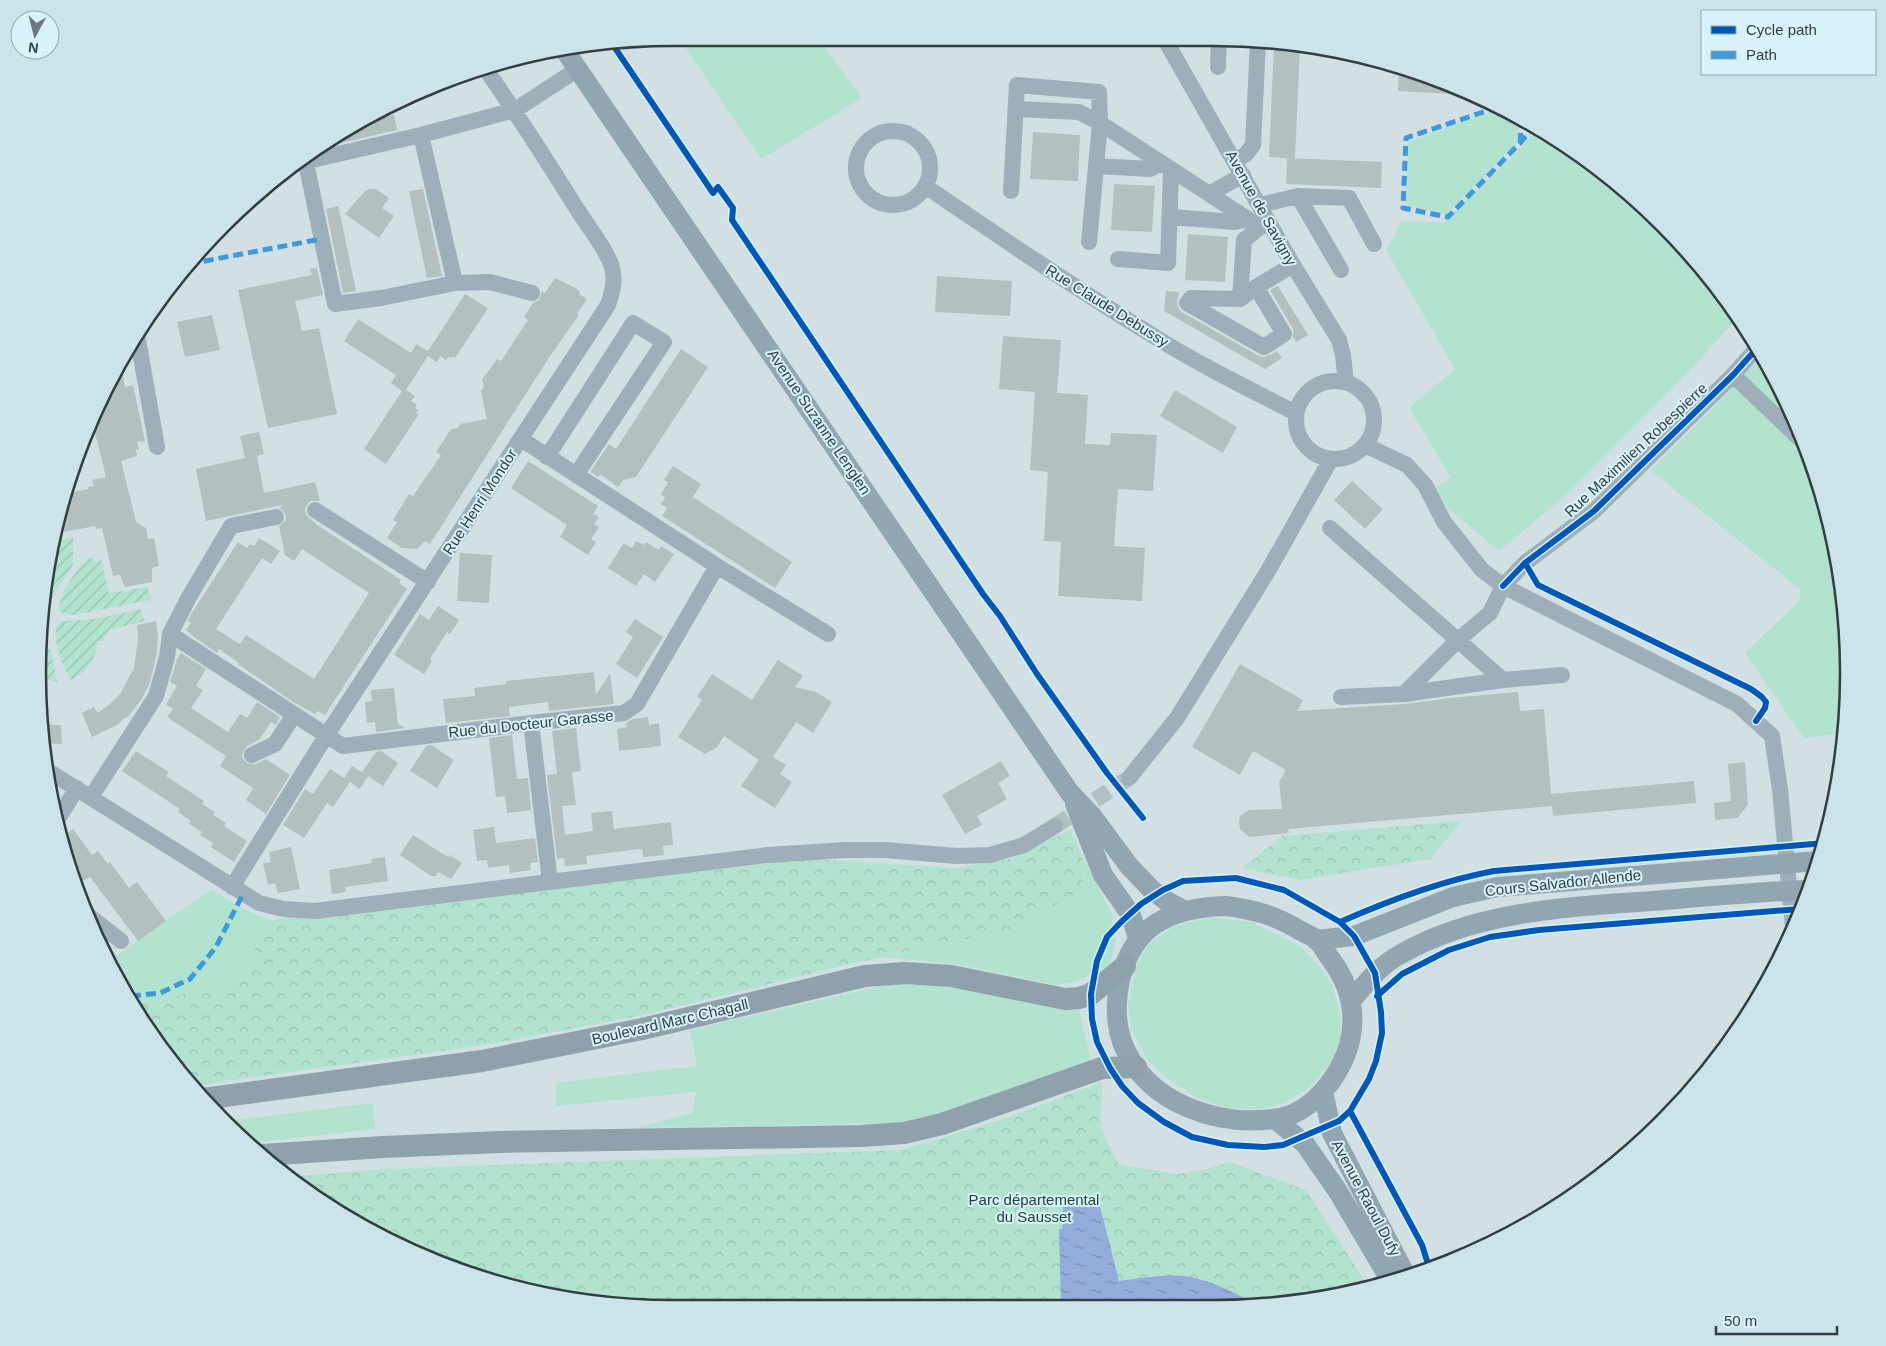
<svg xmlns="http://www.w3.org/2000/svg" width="1886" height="1346" font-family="Helvetica,sans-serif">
<defs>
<pattern id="forest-crowns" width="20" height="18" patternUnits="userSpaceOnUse" patternTransform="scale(1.25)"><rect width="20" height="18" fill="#b1e3cf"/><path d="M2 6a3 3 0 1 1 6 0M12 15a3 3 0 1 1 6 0" fill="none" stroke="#99c4b3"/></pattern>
<pattern id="garden-furrows" width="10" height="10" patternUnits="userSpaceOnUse" patternTransform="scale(1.25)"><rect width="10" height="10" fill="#b1e3cf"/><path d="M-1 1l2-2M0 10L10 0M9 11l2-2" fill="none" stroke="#99c4b3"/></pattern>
<pattern id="water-ripples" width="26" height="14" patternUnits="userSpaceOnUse" patternTransform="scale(1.25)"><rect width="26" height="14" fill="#94acdb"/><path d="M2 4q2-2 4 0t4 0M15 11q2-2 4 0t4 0" fill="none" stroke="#798db3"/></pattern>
</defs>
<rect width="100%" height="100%" fill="#d2e0e3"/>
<!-- grass -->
<path fill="#b1e3cf" d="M679 38H818L862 98 761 159Z
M1501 108 1519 117 1517 143 1446 214 1406 205 1408 142Z
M1538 128 1632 195 1691 254 1737 319 1692 368 1564 497 1499 551 1428 492 1451 478 1409 408 1455 369 1386 250 1402 221 1443 223 1514 155Z
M1763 355 1815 469 1843 590 1847 715 1844 733 1804 738 1745 653 1800 600V589L1651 471 1731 389Z
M1084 859 1112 915 1116 941 1111 959 1106 967 1076 982 1056 985 960 965 886 957 1010 930 1081 891 1085 875Z
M212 889 238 906 268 920 237 987 134 1001 106 958 114 957Z
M1209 917 1251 922 1300 946 1320 967 1332 985 1339 1008 1341 1033 1334 1058 1309 1088 1282 1104 1255 1110 1225 1107 1197 1098 1164 1076 1148 1061 1131 1028 1128 1004 1137 963 1150 942 1173 927Z
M898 982 956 987 1042 1005 1079 1009 1091 1061 955 1110 894 1123 635 1128 692 1113 696 1092 556 1106V1083L697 1066 690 1030Z
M373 1103 375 1129 250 1143 226 1121Z"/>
<!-- forest -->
<path fill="url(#forest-crowns)" d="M1462 821 1430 859 1301 880 1242 868 1283 836Z
M1070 830C1082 856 1089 863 1081 891L1010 930 846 965 648 1014 492 1044 191 1086 134 1001 237 987 268 920 809 859 955 868 1011 859Z
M1102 1082 1101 1129 1119 1165 1179 1174 1207 1169 1230 1162 1306 1190 1367 1284 1296 1303 632 1307 508 1287 392 1243 286 1177 385 1169 901 1150 1001 1120Z"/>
<!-- garden -->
<path fill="url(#garden-furrows)" d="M73 537V565L53 597 43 606V590L53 541Z
M89 558 94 559V562L101 560 109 593 148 587 150 600 80 614 71 615 60 612C55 598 78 567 89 558Z
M141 609 144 621 109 630 103 641H97C97 659 86 673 71 680 64 670 50 636 58 625 63 618 73 621 80 620 100 619 121 613 141 609Z
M43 638 52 654 57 682 43 679Z"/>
<!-- water -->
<path fill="url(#water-ripples)" d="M1099 1202 1119 1281C1142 1278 1167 1273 1191 1277 1214 1282 1235 1293 1255 1303L1061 1304 1059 1229H1062L1063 1205Z"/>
<!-- building -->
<path fill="#b4c0c0" d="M1274 43 1300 46 1295 159 1269 157Z
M1399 69 1456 86 1471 93 1470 95 1398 91Z
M394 115 397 130 315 149 320 144 368 119Z
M1033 132 1080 135 1078 181 1030 179Z
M1287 158 1382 162 1381 188 1286 184Z
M1114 184 1155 186 1152 232 1111 230Z
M370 189H376L389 198 382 208 394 216 379 238 345 214 365 191Z
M423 189 442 276 427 278 409 191Z
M338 206 341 218 356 291 343 293 326 209Z
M1188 234 1228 237 1225 282 1185 280Z
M317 268 323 295 295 301 302 331 319 328 337 414 268 428 238 290 312 275 310 269Z
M937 276 1012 281 1010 316 935 312Z
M555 278 576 288 580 292 579 294 587 299 577 314 579 315 550 356 430 544 425 541 417 549 402 548 387 538 397 522 393 520 409 494 413 496 441 455 436 452 451 429 458 428 460 424 487 419 481 391 484 387 482 380 497 359 501 361 528 320 524 317 533 303 539 300 542 291 545 293Z
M1278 286 1308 335 1296 342 1293 337V329L1270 290Z
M1166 291 1179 292 1177 303 1178 308 1182 312 1259 356 1265 357 1277 351 1282 358 1265 369 1164 311Z
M465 294 488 308 455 358 453 356 451 358 448 357 446 360 440 356 437 362 428 356 406 390 415 396 411 401 417 405 415 408 418 410 416 413 419 414 386 464 364 449 402 391 391 383 396 375 344 341 358 319 411 353 416 344 428 351Z
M212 315 220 350 185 357 177 322Z
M1003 336 1061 340 1057 393 1088 395 1085 444 1110 445 1111 433 1157 435 1153 491 1118 489 1114 546 1145 548 1142 601 1058 596 1061 542 1044 541 1048 472 1030 470 1035 392 999 389Z
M681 349 708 367 636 477 623 480 618 487 600 474 599 477 590 472 609 444 616 449Z
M121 365 125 387 133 385 145 441 137 442 139 449 136 450 137 456 121 461 136 522 146 528 148 539 154 538 159 566 152 568V582L125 587 120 575 113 576 102 528 96 529 95 526 54 534 59 508 65 494 88 489 87 487 94 486 92 480 106 477 92 421 103 392Z
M1175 390 1237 427 1223 453 1160 416Z
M259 432 264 454 257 456 264 493 315 482 320 501H311L307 504 305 510 306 515 316 524 401 580 399 583 407 589 325 715 318 711 315 714 293 702 238 664 239 663 219 649 217 653 191 635V634L186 630 191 623 188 621 191 614 238 542 247 548 250 544 254 546 259 538 280 551 271 564 262 558 216 629 240 644 246 635 314 679 369 593 302 549 294 561 285 555 279 526 286 520V515L280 508 282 505 206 521 196 469 245 458 240 436Z
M528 461 598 506 593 514 599 517 594 524 599 527 591 539 596 542 588 555 560 537 567 525 511 488Z
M673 466 701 484 693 497 792 562 775 588 662 516 667 508 661 504 665 497 661 494 668 482 664 480Z
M1352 481 1383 509 1365 529 1334 500Z
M636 541 644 545 646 542 659 550 661 546 674 554 655 582 644 574 636 586 608 568 624 543 632 548Z
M460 553 492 555 489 603 457 601Z
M438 606 459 620 450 634 447 632 430 659 432 661 424 674 394 655 420 614 429 620Z
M635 619 663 637 637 678 616 664 633 637 626 632Z
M156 621 158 638 156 658 149 685 141 700 128 717 123 719 117 725 92 737 82 713 94 707 98 713 110 704 120 694 134 668 138 639 137 625Z
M181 653 206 669 196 686 203 690 191 708 228 732 240 714 247 718 257 702 280 717 276 725 271 722 259 740 247 746 242 754 243 759 247 763 256 764 266 759 290 775 266 814 246 800 253 788 220 766 226 756 167 717 173 709 166 704 177 686 170 682 177 659Z
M778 660 803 676 795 687 816 692 832 702 813 733 796 722 773 757 786 765 780 774 792 782 775 808 741 786 759 760 724 736 717 747 705 754 678 737 702 700 697 697 712 674 752 700Z
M1240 664 1303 700 1297 711 1405 704 1450 698 1518 692 1520 711 1544 709 1551 794 1694 781 1696 803 1553 816 1552 806 1288 829 1289 833 1249 837 1240 829 1239 821 1240 816 1249 810 1282 809 1279 782 1286 770 1253 751 1240 775 1192 747Z
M594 672 596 695 610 673 614 704 549 711 548 702 509 707 510 716 446 723 443 699 475 696 474 688 506 684V681Z
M394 688 398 724 405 728 376 732 375 722 367 723 365 702 372 701 371 690Z
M648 717 649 725 659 723 661 746 619 751 617 729 627 727 626 723 633 719Z
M43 724 61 725 62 744 43 743Z
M576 728 581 771 572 772 576 805 562 806 565 835 593 831 591 813 612 811 614 829 671 822 673 845 663 846 664 855 643 857 642 849 631 850 586 856 587 864 565 866 564 858 557 859 547 775 557 774 552 731Z
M512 735 517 779 528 778 531 810 507 813 505 796 496 797 489 738Z
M431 745 454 760 437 788 410 771 426 746Z
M136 751 169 772 166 776 204 801 202 804 215 812 213 815 226 823 224 826 247 841 234 862 211 847 213 843 200 835 202 832 189 824 191 821 178 812 180 809 122 771Z
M381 751 398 763 383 786 362 772 376 752Z
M1001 761 1010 776 998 783 1007 799 977 816 982 825 965 834 942 795Z
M1745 762 1748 805 1737 818 1715 820 1714 803 1731 801 1728 764Z
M352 766 368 776 360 789 350 782 333 807 327 803 304 838 283 825 305 789 313 794 330 769 344 778Z
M494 827 496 843 535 838 538 862 530 863 531 870 510 873 509 865 488 868 487 860 477 861 473 830Z
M73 829 92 855 98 851 108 864 110 862 129 888 137 882 166 921 138 941 90 877 85 880H80L71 868 60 839Z
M413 835 448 857 450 855 462 863 451 879 438 872 436 876H431L400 855Z
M291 847 300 889 278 893 275 883 268 885 263 863 271 862 269 852Z
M385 857 388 881 345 887 346 892 332 894 329 870 372 863 371 859Z"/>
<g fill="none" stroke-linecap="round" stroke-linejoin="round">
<!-- minor-tunnel -->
<path stroke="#b2c0c3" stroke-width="16" stroke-dasharray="16 8" stroke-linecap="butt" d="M1055 826 1129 778"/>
<!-- minor -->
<path stroke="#9eafba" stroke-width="16" d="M1164 38 1293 265 1339 340 1343 355 1346 382
M1218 67 1219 38
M1016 109 1079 112 1100 123 1089 242
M856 168a37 37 0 1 1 74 0a37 37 0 1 1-74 0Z
M421 135 455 283
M1235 161 1246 154 1253 145 1258 42
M306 162 335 304 381 298 455 283 490 282 532 293
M299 163 421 135 515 110 578 69
M1096 166 1150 169 1161 163
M925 186C1000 237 1075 288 1152 335 1198 364 1247 388 1296 413
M1011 191 1017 85 1099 92 1100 123 1260 227 1270 224
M1209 194 1243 175
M1298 196 1341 270
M1260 205 1298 196 1349 198 1374 244
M1171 217 1235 222 1248 219
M1118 259 1168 263 1171 170
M1256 287 1284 334 1264 347 1187 303 1191 298 1240 299Z
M1256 287 1293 265
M1240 299 1244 240 1260 227
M138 340 157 447
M1733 375 1802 441
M1296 420a39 39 0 1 1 78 0a39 39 0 1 1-78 0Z
M1365 445 1407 465 1425 485 1444 522 1482 570 1503 586 1737 704 1772 736 1780 790 1793 928
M547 457 633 323 664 342 576 475
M315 510 428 582
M1330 528 1503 680 1562 675
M717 566 828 634
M170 634 343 746 531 723 624 713 637 704 717 566 521 439
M1404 694 1458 640 1490 613 1503 586 1525 563 1594 511 1733 375 1758 347
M1341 697 1404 694 1503 680
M531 723 550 882
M252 755 275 744 294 715
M45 769 259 903 283 909 315 911 768 855 846 850H885L957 856 990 855 1024 845 1055 826
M1129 778 1177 718 1268 571 1331 459
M91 797 156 696 167 657 170 634 189 597 231 526 276 517
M56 822 77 788
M232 887 326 736 608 305C613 290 616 279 611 264 603 244 588 227 577 209 547 161 517 113 484 67
M88 915 121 941"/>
<!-- major -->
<path stroke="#92a6b2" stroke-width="20" d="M566 52 1070 793 1092 816 1129 866 1151 889 1165 900 1185 911
M1075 804 1103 875 1131 915 1138 939
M1226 906C1256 910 1274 915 1301 931 1306 934 1313 936 1317 940 1322 945 1326 953 1330 958 1361 999 1359 1044 1329 1084 1315 1102 1296 1117 1273 1119 1217 1126 1150 1104 1125 1049 1107 1011 1119 946 1157 923 1178 910 1202 907 1226 906Z
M1316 940 1354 936 1453 897 1498 887 1818 861
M1351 1001C1366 983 1380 965 1401 954 1476 911 1567 907 1652 901 1703 897 1755 892 1807 890
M1323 1091 1332 1133 1405 1274
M1275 1119 1305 1144 1337 1190 1389 1278"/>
<!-- highway -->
<path stroke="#8fa2ac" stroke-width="22" d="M203 1099 482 1061 642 1029 865 976 905 973 951 976 1065 999 1079 998 1091 994 1125 966
M263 1155 383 1147 500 1142 861 1136 904 1133 942 1124 1102 1068 1136 1067"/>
<!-- quiet -->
<path stroke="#3d99da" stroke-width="5" stroke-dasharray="10 5" stroke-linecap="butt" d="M1498 107 1406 138 1403 208 1448 217 1520 143 1535 126
M1520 143 1522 118
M189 264 321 239
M131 996 160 993 190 979 216 947 243 894"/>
<!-- cycleway casing -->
<g stroke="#d7f2f8" stroke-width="9">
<path id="cycleway" d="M613 45 713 193 718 187 733 208 732 220 983 594 1000 616 1037 674 1107 773 1143 818
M1525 563 1538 585 1751 689 1762 697 1766 702 1765 708 1756 721
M1503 586 1525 563 1594 511 1733 375 1758 347
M1236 878 1284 890 1340 922 1354 936 1375 973 1381 1012 1382 1033 1376 1061 1369 1079 1350 1111 1339 1121 1283 1145 1264 1147 1228 1145 1192 1137 1164 1122 1138 1103 1122 1086 1110 1068 1097 1042 1092 1019 1091 994 1097 961 1107 937 1121 922 1141 904 1163 890 1183 881Z
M1340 922C1390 900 1440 881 1494 871L1825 843
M1377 996 1402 974 1449 950 1490 937 1539 930 1800 909
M1350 1111 1422 1245 1429 1267"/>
</g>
<!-- cycleway -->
<use href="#cycleway" stroke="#0057b8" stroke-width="6"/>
</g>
<g text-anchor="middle" stroke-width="4" stroke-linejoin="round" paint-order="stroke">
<!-- street labels -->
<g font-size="15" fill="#333e41" stroke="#d7f2f8">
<text transform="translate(1261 208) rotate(61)" y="5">Avenue de Savigny</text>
<text transform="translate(1107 306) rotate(32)" y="5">Rue Claude Debussy</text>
<text transform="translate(819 422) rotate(56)" y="5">Avenue Suzanne Lenglen</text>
<text transform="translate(1636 450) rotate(-43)" y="5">Rue Maximilien Robespierre</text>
<text transform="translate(480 502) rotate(-57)" y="5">Rue Henri Mondor</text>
<text transform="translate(531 724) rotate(-6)" y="5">Rue du Docteur Garasse</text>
<text transform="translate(1563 883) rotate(-6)" y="5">Cours Salvador Allende</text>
<text transform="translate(670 1022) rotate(-13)" y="5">Boulevard Marc Chagall</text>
<text transform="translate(1366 1198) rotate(62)" y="5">Avenue Raoul Dufy</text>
</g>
<!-- park labels -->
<g font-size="15" fill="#1f4534" stroke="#d7f2f8">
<text x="1034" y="1205">Parc départemental<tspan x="1034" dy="17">du Sausset</tspan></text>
</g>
</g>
<!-- crop -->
<path d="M0 0H1886V1346H0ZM673 46H1213A627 627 0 0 1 1840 673V673A627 627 0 0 1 1213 1300H673A627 627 0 0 1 46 673V673A627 627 0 0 1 673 46Z" fill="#cae4e9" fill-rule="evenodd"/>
<path fill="none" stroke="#333e41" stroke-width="2.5" d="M673 46H1213A627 627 0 0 1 1840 673V673A627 627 0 0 1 1213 1300H673A627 627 0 0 1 46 673V673A627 627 0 0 1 673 46Z"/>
<!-- legend -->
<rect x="1701" y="10" width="175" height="65" fill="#d7f2f8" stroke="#95aaaf"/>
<rect x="1711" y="26" width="25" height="8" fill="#0057b8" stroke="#95aaaf"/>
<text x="1746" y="35" font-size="15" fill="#333e41">Cycle path</text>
<rect x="1711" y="51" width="25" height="8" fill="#3d99da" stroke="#95aaaf"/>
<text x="1746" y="60" font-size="15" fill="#333e41">Path</text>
<!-- north arrow -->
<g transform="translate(35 35) rotate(187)"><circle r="24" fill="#d7f2f8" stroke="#95aaaf"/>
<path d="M0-4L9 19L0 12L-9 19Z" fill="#6b777a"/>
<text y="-8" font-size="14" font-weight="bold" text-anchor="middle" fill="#333e41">N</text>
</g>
<!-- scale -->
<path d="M1716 1326v8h121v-8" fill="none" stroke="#333e41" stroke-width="2.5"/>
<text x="1724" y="1326" font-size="15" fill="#333e41" stroke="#d7f2f8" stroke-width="4" paint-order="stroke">50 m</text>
</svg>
